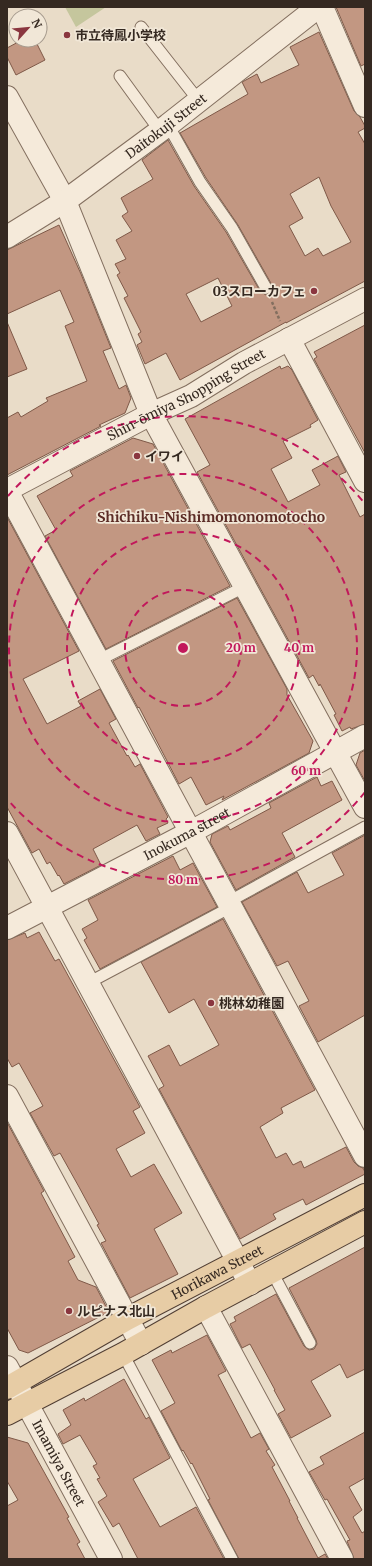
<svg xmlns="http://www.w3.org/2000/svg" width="372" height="1566" font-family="Merriweather,'Noto Sans JP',serif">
<rect width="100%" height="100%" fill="#e9dcc8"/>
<!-- green -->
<path fill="#c5c69d" d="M65 7H106L76 27Z"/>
<!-- building -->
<path fill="#c29782" stroke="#7f5948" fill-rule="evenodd" d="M336 7H365V64L361 66Z
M319 32 354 111 360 117 365 126V128L358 132 365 144V281L286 323V322L180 380 166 353 145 364 137 345 142 342 138 334 141 332 124 298 128 296 117 275 120 273 115 264 126 259 116 240 132 231 122 216 128 212 121 198 153 179 142 160 168 140 194 186 226 232 260 291 266 295 270 294 273 288 272 285 238 225 206 178 180 133 248 94 242 82 244 81 257 74 261 83 299 65 290 47ZM319 177 331 206 351 242 323 256 318 248 305 256 289 226 303 218 290 194ZM218 278 232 306 201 322 186 294Z
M22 40H35L45 60 16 75 7 57V48Z
M59 225 81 274 111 348 103 351 119 389 126 385 131 398 125 413 99 425 101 426 7 475V418L18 412 21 417 48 401 46 398 87 381 65 326 74 322 60 290 7 314V250Z
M7 322 27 369 7 377Z
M365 325V453L314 359 317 357 314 352Z
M280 366 281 369 288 366 292 370 318 420 310 425 311 427 283 441 292 458 271 469 288 502 320 485 312 470 338 456 346 472 339 475 360 517 365 514V724L351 729 350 727 342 731 334 715 336 714 320 684 319 686 313 675 309 678 197 472 210 465 185 419Z
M133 438 153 444 230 586 106 649 45 536 56 530 37 496 73 476 70 471Z
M7 517 79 651 23 679 47 724 81 706 78 701 100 689 116 719 109 723 127 756 128 755 135 767 140 764 168 817 166 819 168 823 157 828 160 834 146 841 137 825 93 849 101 865 64 884 59 875 58 876 50 862 47 864 39 849 32 853 7 807Z
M237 598 287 689V695L313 741 309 753 222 800 224 796 206 805 191 777 179 784 139 707 138 708 113 661Z
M365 750V781L356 765 360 753Z
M317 777 321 786 332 781 342 800 282 833 295 857 236 890 210 842 212 834 228 826 230 830 271 808 269 803Z
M365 835V1015L318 1042 299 1006 309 1001 288 961 277 966 242 902 297 872 308 893 344 875 332 853Z
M173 856 180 870 193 863 217 907 100 969 84 940 87 938 82 929 98 920 88 900Z
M223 919 315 1090 281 1108 283 1113 260 1127 276 1158 286 1153 293 1165 301 1161 304 1168 346 1147 354 1162 358 1166 363 1168 365 1172V1174L306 1205 303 1199 273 1214 276 1219 240 1239 159 1089 164 1086 148 1056 169 1045 180 1066 219 1045 194 999 169 1013 141 962Z
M39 932 55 961 59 959 140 1107 133 1111 145 1133 116 1149 131 1177 154 1164 182 1213 154 1229 178 1274 130 1298 101 1243 106 1241 97 1225 99 1224 79 1187 60 1153 54 1156 30 1113 43 1106 19 1063 12 1067 7 1058V940L25 933 27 938Z
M8 1124 44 1191 41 1193 75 1257 68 1261 78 1280 96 1287 109 1312 28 1353 19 1350 7 1328V1125Z
M365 1247V1369L347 1378 340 1364 311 1381 331 1416 291 1438 278 1414 285 1410 274 1390H275L250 1344 242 1348 230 1324 236 1321 234 1317 276 1294 304 1346 309 1350 314 1349 317 1344 316 1340 289 1288Z
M207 1335 226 1371 218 1375 251 1438 260 1433 269 1449 266 1451 275 1465 272 1467 290 1501H289L298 1518H297L318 1558 325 1554 328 1559H239L208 1500 210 1499 192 1463 191 1464 183 1450 182 1451 161 1411 175 1403 152 1360 171 1350 172 1353Z
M124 1379 146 1419 149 1417 170 1458 133 1479 143 1497 160 1527 196 1507 224 1559H138L119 1523 113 1527 98 1502 107 1496 97 1479 100 1478 93 1466 97 1464 80 1435 63 1444 58 1434 71 1425 63 1410 84 1398 85 1401Z
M365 1432V1478L349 1487 362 1510 353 1517 362 1533 365 1531V1559H354L347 1541 350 1540 327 1499 325 1500 309 1472 324 1464 320 1457Z
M7 1437 28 1443 69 1517 67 1518 80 1542 77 1544 85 1559H7V1506L18 1500 7 1481Z"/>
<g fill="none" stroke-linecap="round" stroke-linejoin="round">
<!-- service casing -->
<g stroke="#836f5f" stroke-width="13">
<path id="service" d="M141 27 199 101
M120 76 160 131
M168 125 200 182 232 228 266 288
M99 660 244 587
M228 902 365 827
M88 983 231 907
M272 1272 310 1343
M123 1354 232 1559"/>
</g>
<!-- minor casing -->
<g stroke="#836f5f" stroke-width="24">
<g id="minor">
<path d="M322 7 365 106"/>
<path d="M7 97 65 201 151 414 365 807"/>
<path id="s1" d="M7 237 65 201 168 125 318 7"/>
<path d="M289 339 365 481"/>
<path id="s2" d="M7 490 151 414 191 396 244 363 365 299"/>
<path d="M7 491 365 1156"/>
<path d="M7 833 250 1284"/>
<path id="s3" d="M7 928 191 832 365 736"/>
<path d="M7 1096 141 1344"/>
<path d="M206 1307 342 1559"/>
</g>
</g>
<!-- tertiary casing -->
<g stroke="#836f5f" stroke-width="24">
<g id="tertiary">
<path id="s4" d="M7 1367 111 1559"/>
</g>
</g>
<!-- primary casing -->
<g stroke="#513e33" stroke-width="24">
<g id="primary">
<path id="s5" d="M7 1388 127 1319 365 1195"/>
<path d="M7 1414 123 1354 206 1307 365 1222"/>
</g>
</g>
<!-- path -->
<path stroke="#836f5f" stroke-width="2.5" stroke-dasharray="3 2" stroke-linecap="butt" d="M272 302 280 321"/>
<!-- service -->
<use href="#service" stroke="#f5eada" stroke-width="11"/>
<!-- minor -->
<use href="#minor" stroke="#f5eada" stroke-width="22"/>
<!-- tertiary -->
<use href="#tertiary" stroke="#f5eada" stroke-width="22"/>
<!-- primary -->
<use href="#primary" stroke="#e7cca5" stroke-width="22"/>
</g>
<!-- distance rings -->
<g fill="none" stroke="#c2185b" stroke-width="2" stroke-dasharray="7 5">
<circle cx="183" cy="648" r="58"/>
<circle cx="183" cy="648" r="116"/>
<circle cx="183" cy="648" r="174"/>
<path d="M365 792A232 232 0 0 1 8 800M8 496A232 232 0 0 1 365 504"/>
</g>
<!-- markers -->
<g fill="#8a363f" stroke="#f1e7d7" stroke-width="1.5">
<circle cx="67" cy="35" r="4"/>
<circle cx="314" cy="291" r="4"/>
<circle cx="137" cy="456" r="4"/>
<circle cx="211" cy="1003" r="4"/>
<circle cx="69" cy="1311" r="4"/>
</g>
<g text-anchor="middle" stroke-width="3.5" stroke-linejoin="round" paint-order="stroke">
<!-- poi labels -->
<g font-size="13" font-weight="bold" fill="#352921" stroke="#f1e7d7" text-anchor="start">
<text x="75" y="40">市立待鳳小学校</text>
<text x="306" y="296" text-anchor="end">03スローカフェ</text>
<text x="145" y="461">イワイ</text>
<text x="219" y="1008">桃林幼稚園</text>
<text x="77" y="1316">ルピナス北山</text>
</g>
<!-- street labels -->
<g font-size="13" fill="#352921" stroke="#f1e7d7">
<text dy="5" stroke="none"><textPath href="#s1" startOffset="194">Daitokuji Street</textPath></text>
<text dy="5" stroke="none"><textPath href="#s2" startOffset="203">Shin-ōmiya Shopping Street</textPath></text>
<text dy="5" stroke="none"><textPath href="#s3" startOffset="203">Inokuma street</textPath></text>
<text dy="5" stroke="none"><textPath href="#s5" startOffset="240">Horikawa Street</textPath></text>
<text dy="5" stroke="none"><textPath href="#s4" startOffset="109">Imamiya Street</textPath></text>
</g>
<!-- neighbourhood labels -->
<g font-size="14" font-weight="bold" fill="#5c2c26" stroke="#f1e7d7">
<text x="211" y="522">Shichiku-Nishimomonomotocho</text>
</g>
</g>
<circle cx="183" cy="648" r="6" fill="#c2185b" stroke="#f1e7d7" stroke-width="2"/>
<g font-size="12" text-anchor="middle" font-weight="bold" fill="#c2185b" stroke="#f1e7d7" stroke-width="3.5" stroke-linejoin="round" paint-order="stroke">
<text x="241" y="652">20 m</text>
<text x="299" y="652">40 m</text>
<text x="306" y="775">60 m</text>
<text x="183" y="884">80 m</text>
</g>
<!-- border -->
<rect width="372" height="1566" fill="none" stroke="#352921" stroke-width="16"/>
<!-- north arrow -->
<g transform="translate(28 28) rotate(63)"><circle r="19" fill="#f1e7d7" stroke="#a69b8e"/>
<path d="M0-3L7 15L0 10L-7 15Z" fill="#8a363f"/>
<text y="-6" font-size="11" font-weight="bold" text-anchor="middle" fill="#352921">N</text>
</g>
</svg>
